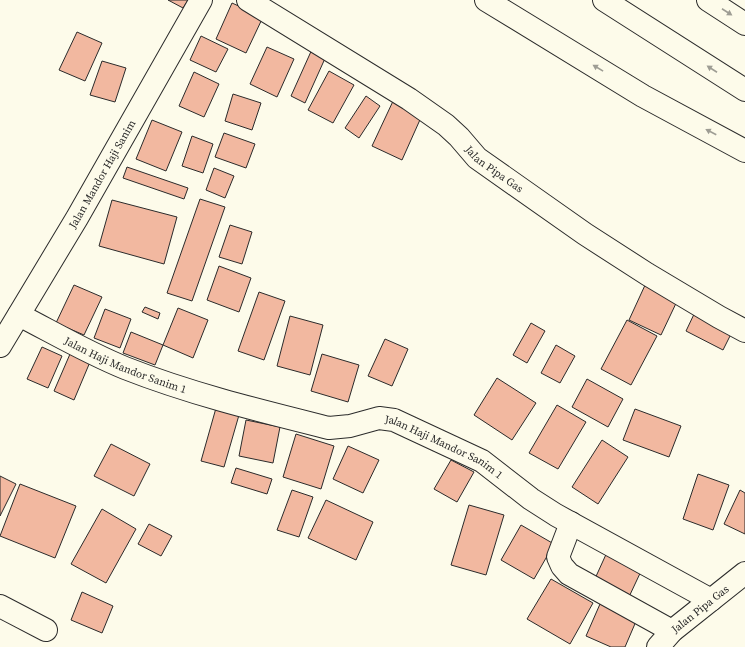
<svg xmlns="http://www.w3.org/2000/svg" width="745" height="647" font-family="'Source Serif 4',serif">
<rect width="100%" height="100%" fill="#fdfbea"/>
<!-- building -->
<path fill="#f2b8a0" stroke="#2b2b2b" d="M168 0H188L183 8Z
M232 3 263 17 246 53 216 39Z
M77 32 102 43 85 81 59 70Z
M201 36 228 49 216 72 190 60Z
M267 47 294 59 277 97 250 84Z
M313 47 327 54 305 103 291 96Z
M102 61 126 68 115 102 90 95Z
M329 71 354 85 333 123 308 110Z
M194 72 219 84 204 117 179 106Z
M233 94 261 103 252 130 225 121Z
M366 96 380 106 359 138 345 128Z
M394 99 423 113 402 160 372 146Z
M152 120 182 132 166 171 136 159Z
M224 133 255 144 246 168 215 157Z
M192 136 213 144 203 173 182 166Z
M127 167 188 188 184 199 123 178Z
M214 168 234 176 225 198 206 190Z
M200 199 225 207 192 301 167 293Z
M112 200 177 217 164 264 99 246Z
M230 225 252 232 242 264 219 257Z
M219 266 251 278 239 312 207 300Z
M646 283 679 297 661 335 629 320Z
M74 285 102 297 84 335 56 323Z
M259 292 285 301 264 360 238 351Z
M145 307 160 313 158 319 142 312Z
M178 308 208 320 193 358 163 345Z
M105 309 131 319 120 348 94 338Z
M696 310 733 330 723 350 686 331Z
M290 316 323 325 310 375 277 366Z
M627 320 657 336 631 385 601 369Z
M531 323 545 331 527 363 513 355Z
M131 332 163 345 155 365 123 353Z
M385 339 408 349 392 386 368 376Z
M556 345 575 356 560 383 541 373Z
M42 347 62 356 48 388 27 379Z
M70 354 90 362 74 400 54 391Z
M322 354 359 365 348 402 311 391Z
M497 378 536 403 512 440 474 415Z
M587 379 623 399 608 427 572 407Z
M557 405 586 422 558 469 529 453Z
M216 408 239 415 224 467 201 461Z
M635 409 681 426 669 457 623 440Z
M246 420 280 427 273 463 239 456Z
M296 434 334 446 321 489 283 477Z
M602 440 628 457 598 504 572 487Z
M111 444 150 464 134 496 94 476Z
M348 446 379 460 363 493 333 479Z
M451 460 474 472 457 502 434 489Z
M236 468 272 479 267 494 231 483Z
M698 474 729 485 713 530 683 519Z
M0 476 16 484 0 516Z
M20 484 76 506 55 558 0 536Z
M292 490 313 497 299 537 277 530Z
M740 490 745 493V534L724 524Z
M326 500 373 522 356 560 308 538Z
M469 505 504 515 486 575 451 565Z
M102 509 136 529 106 583 71 564Z
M149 524 172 536 161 556 138 544Z
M521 525 554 544 534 579 501 560Z
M608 550 643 567 628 599 593 583Z
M551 579 593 603 570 644 527 619Z
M82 592 113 606 102 633 71 620Z
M600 604 637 619 625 647H611L586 636Z"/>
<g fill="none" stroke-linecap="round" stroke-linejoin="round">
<!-- minor casing -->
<g stroke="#2b2b2b" stroke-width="24">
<g id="minor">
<path id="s1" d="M248 0 409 99 446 125 459 137 477 158 585 234 647 274 719 317 745 331"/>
<path id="s2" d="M19 315C54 333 88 353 125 368 191 394 261 411 329 428L350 426 379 418 394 420 482 461 531 499 556 515 711 600"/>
<path id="s3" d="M0 346 77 218 201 0"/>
<path d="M571 523 558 557 562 566 569 574 672 631"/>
<path d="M0 606 46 630"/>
<path id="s4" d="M658 647 672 631 745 573"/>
</g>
</g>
<!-- highway casing -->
<g stroke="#2b2b2b" stroke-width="24">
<path id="highway" d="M486 0 643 96 745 151
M604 0 745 90
M708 0 745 24"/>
</g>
<!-- minor -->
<use href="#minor" stroke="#fdfbea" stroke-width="22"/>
<!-- highway -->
<use href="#highway" stroke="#fdfbea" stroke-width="22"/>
</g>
<!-- one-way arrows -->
<defs><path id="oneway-solid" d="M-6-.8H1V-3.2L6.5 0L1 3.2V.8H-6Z"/></defs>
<g fill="#9e9d94">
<use href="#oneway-solid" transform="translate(727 12) rotate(33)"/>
<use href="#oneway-solid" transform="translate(598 68) rotate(-149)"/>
<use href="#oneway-solid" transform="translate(712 69) rotate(-147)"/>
<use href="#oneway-solid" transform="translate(711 132) rotate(-152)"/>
</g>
<g text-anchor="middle" stroke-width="3" stroke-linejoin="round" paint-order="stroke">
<!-- street labels -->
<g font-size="11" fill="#2b2b2b" stroke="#fdfbea">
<text dy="4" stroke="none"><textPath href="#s1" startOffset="300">Jalan Pipa Gas</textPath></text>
<text dy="4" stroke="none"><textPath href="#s3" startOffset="200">Jalan Mandor Haji Sanim</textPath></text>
<text dy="4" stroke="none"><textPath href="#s2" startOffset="118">Jalan Haji Mandor Sanim 1</textPath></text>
<text dy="4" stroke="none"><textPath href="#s2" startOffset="454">Jalan Haji Mandor Sanim 1</textPath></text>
<text dy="4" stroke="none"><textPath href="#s4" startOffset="57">Jalan Pipa Gas</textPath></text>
</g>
</g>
</svg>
